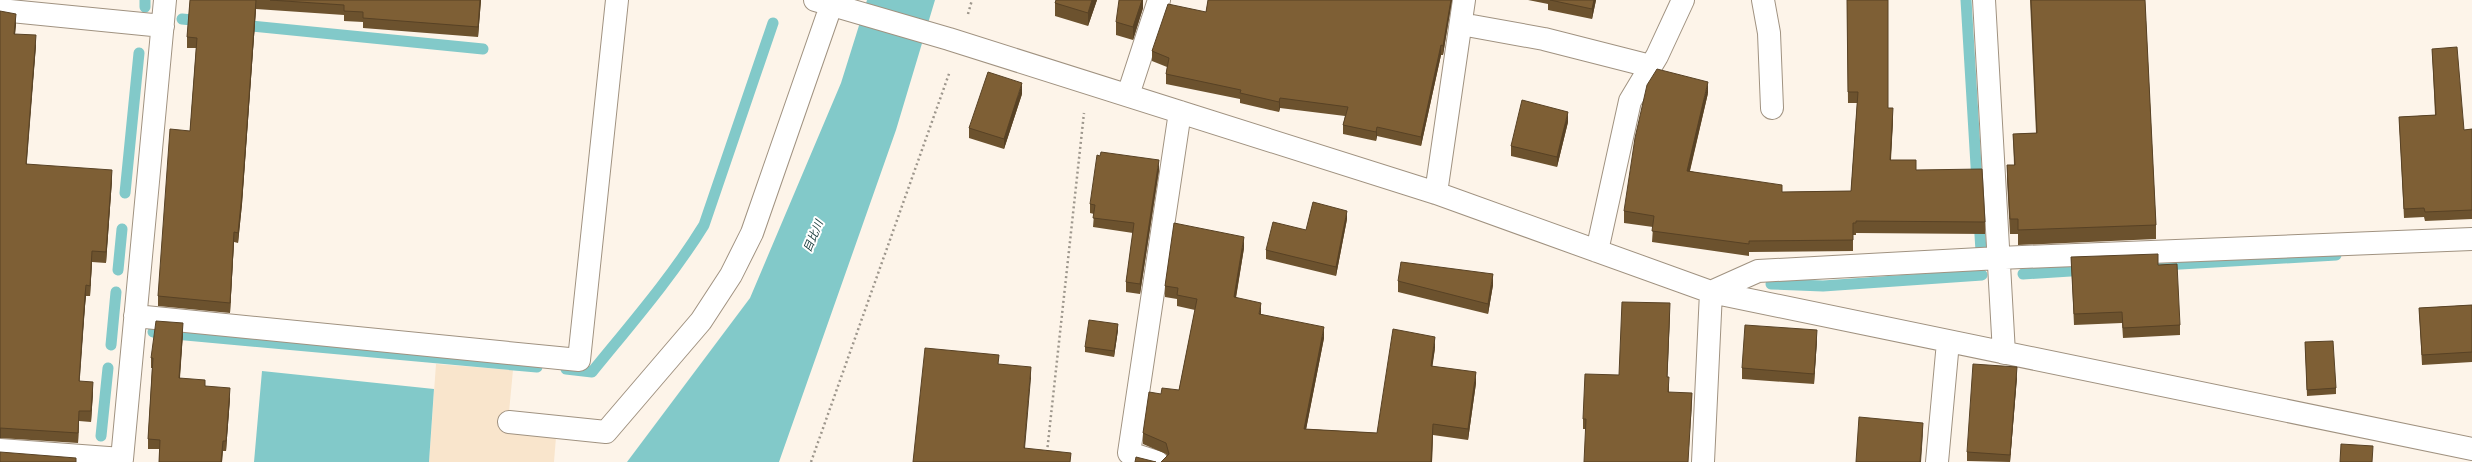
<svg xmlns="http://www.w3.org/2000/svg" width="2472" height="462" font-family="Inter,'Noto Sans JP',sans-serif">
<rect width="100%" height="100%" fill="#fdf4e9"/>
<!-- built -->
<path fill="#f9e5cc" d="M436 364 513 370 507 433 556 437 554 462H429Z"/>
<!-- water -->
<path fill="#82c9c9" d="M867 0H935L896 130 779 462H627L750 298 841 83Z
M262 371 434 389 429 462H254Z"/>
<g fill="none" stroke-linecap="round" stroke-linejoin="round">
<!-- stream -->
<path stroke="#82c9c9" stroke-width="11" d="M1966 0 1977 182
M145 7V0
M182 19 202 21
M241 25 483 49
M125 193 139 53
M1979 219 1981 251
M2163 265 2336 255
M118 270 122 229
M2023 274 2086 270
M1771 284 1823 286 1982 275
M153 332 537 367
M111 345 116 292
M566 369 592 372C631 324 672 277 704 225L773 23
M101 436 108 368"/>
<!-- minor casing -->
<g stroke="#a09280" stroke-width="24">
<path id="minor" d="M815 0 949 39 1436 193 1711 292 2472 449
M1763 0 1769 33 1772 108
M1984 0 2004 353
M0 10 163 26
M1461 24 1544 39 1650 66
M1128 95 1159 0
M1436 193 1464 0
M1597 251 1630 101 1657 56 1683 0
M1711 292 1758 271 1999 258 2472 239
M135 316 579 360 617 0
M509 422 606 432 701 321 731 275 752 233 833 0
M0 450 122 459 165 0
M1157 462 1129 453 1180 112
M1703 462 1711 292
M1937 462 1948 342"/>
</g>
<!-- path -->
<path stroke="#9d968c" stroke-width="2.5" stroke-dasharray="2 3" stroke-linecap="butt" d="M968 14 972 0
M1047 452 1084 113
M811 462 950 71"/>
<!-- minor -->
<use href="#minor" stroke="#fff" stroke-width="22"/>
</g>
<!-- wall -->
<path fill="#6c522e" d="M190 0H481L478 37 363 28V22L344 21V15L256 9 242 204 238 243 234 242 230 313 158 306V296L190 131 196 48H187V37Z
M1056 0H1097L1088 26 1055 16V3Z
M1143 0V8L1133 40 1116 35V22Z
M1208 0H1452L1443 55H1441L1421 146 1377 136 1376 141 1343 134V125L1345 116 1280 108 1279 112 1240 103V99L1166 84V74L1167 67 1152 61V51L1206 12Z
M1528 0H1596L1592 19 1548 10V4Z
M1847 0 1888 108 1893 120 1891 160 1916 170 1985 222V234L1856 233V235H1853V251L1749 252V256L1652 242 1653 227 1624 223V211L1708 93 1690 171 1782 192 1851 191 1857 103H1848Z
M2030 0H2145L2156 225V239L2018 245V234H2010L2007 180V165H2014L2013 134 2036 133Z
M0 11 16 24 15 34 36 45 26 164 112 180 106 263 92 262 90 296H86L85 306 79 381 93 392 91 422 79 421 78 443 0 438Z
M2432 49 2464 130 2472 129V219L2425 221 2424 217 2404 218 2399 117 2435 115Z
M1022 94 1004 149 969 138V128Z
M1568 122 1557 167 1511 156V146Z
M1159 170 1140 294 1126 292V282L1133 233 1093 227 1094 214 1090 213V204Z
M1347 219 1336 276 1266 259V250L1306 230Z
M1244 248 1236 298 1261 314 1324 338 1306 429 1377 433 1435 348 1432 366 1476 383 1468 440 1433 435 1432 462H1161L1167 456 1166 454 1143 444V433L1161 394 1179 390 1195 310 1177 306V299L1165 297V286Z
M2071 257 2158 265 2180 325V335L2123 338 2122 323 2074 325Z
M1398 281 1493 285 1488 314 1398 292Z
M2472 305V362L2422 365 2419 308Z
M1670 313 1667 377 1669 387V392L1692 403 1586 429H1583V419Z
M1118 330 1114 357 1085 352V347Z
M183 333 180 378 205 386 230 398 226 451H223L222 462H159V449H148V439L152 368H151V358Z
M1817 340 1814 384 1742 379V368Z
M2305 342 2336 388V394L2307 396Z
M2017 377 2010 462 1967 461V452Z"/>
<!-- shaded-wall -->
<path fill="#584225" d="M256 0V9L242 204 238 243V233Z
M480 0H481L478 37V27Z
M1092 0H1097L1088 26V13Z
M1142 0H1143V8L1133 40V27Z
M1451 0H1452L1443 55V46Z
M1594 0H1596L1592 19V9Z
M16 14V24L14 44V34Z
M36 35V45L26 174V164Z
M1441 45V55L1421 146V137Z
M1708 82V93L1687 182V171Z
M1022 83V94L1004 149V139Z
M1280 98V108L1279 112V102Z
M1893 108V120L1890 171V160Z
M1568 112V122L1557 167V157Z
M1377 127V136L1376 141V132Z
M1159 160V170L1140 294V284Z
M112 170V180L106 263V252Z
M1347 211V219L1336 276V267Z
M234 232V242L230 313V303Z
M1244 237V248L1234 308V297Z
M92 251V262L90 296V286Z
M1493 274V285L1488 314V304Z
M86 285V296L85 306 79 391V381L85 295Z
M1261 303V314L1259 325V314Z
M1670 303V313L1667 387V377Z
M183 323V333L179 388V378Z
M1118 324V330L1114 357V351Z
M1324 327V338L1304 440V429Z
M1817 330V340L1814 384V374Z
M1435 337V348L1431 377V366Z
M1031 367V378L1024 460V448Z
M2017 367V377L2010 462V455Z
M1476 372V383L1468 440V429Z
M93 382V392L91 422V411Z
M230 388V398L226 451V441Z
M1692 393V403L1688 462Z
M79 411V421L78 443V433Z
M1923 423V432L1921 462H1920Z
M1433 424 1432 462H1431Z
M1 427V438H0V428Z
M223 441 222 462H221Z"/>
<!-- building -->
<path fill="#7e5f35" stroke="#584225" d="M190 0H256L242 194 238 233 234 232 230 303 158 296 170 129 190 131 197 38 187 37Z
M270 0H480L478 27 363 18V12L344 11V5Z
M1056 0H1092L1088 13 1055 3Z
M1119 0H1142L1133 27 1116 22Z
M1208 0H1451L1443 46 1441 45 1421 137 1377 127 1376 132 1343 125 1348 107 1280 98 1279 102 1240 93 1241 90 1166 74 1169 58 1152 51 1168 4 1206 12Z
M1550 0H1594L1592 9Z
M1847 0H1888V108H1893L1890 160H1916V170L1982 169 1985 222 1856 221V223H1853V240L1749 241V244L1652 231 1654 216 1624 211 1635 138 1647 85 1657 69 1708 82 1687 171 1782 185V192L1851 191 1858 92H1848Z
M2031 0H2145L2156 225 2018 230V219H2010L2007 165H2015L2013 134 2037 133Z
M0 11 16 14 14 34 36 35 26 164 112 170 106 252 92 251 90 286 86 285 85 295 79 381 93 382 91 411H79L78 433 0 428Z
M2457 47 2464 130 2472 129V210L2425 212 2424 208 2404 209 2399 117 2436 115 2432 49Z
M988 72 1022 83 1004 139 969 128Z
M1522 100 1568 112 1557 157 1511 146Z
M1101 152 1159 160 1140 284 1126 282 1134 223 1093 218 1095 205 1090 204 1097 155 1100 156Z
M1313 202 1347 211 1336 267 1266 250 1273 222 1306 230Z
M1174 223 1244 237 1234 297 1261 303 1259 314 1324 327 1304 429 1377 433 1393 329 1435 337 1431 366 1476 372 1468 429 1433 424 1431 462H1161L1169 454 1166 443 1143 433 1149 392 1161 394 1162 388 1179 390 1197 299 1177 295 1178 288 1165 286Z
M2158 254V265L2177 264 2180 325 2123 328 2122 312 2074 314 2071 257Z
M1401 262 1493 274 1488 304 1398 281Z
M1622 302 1670 303 1667 377H1669L1668 392 1692 393 1688 462H1584L1586 419H1583L1585 374 1619 375Z
M2472 305V352L2422 355 2419 308Z
M1089 320 1118 324 1114 351 1085 347Z
M156 321 183 323 179 378 205 380V386L230 388 226 441H223L221 462H159L160 440 148 439 153 358H151Z
M1745 325 1817 330 1814 374 1742 368Z
M2333 341 2336 388 2307 390 2305 342Z
M925 348 999 355 998 364 1031 367 1024 448 1071 453 1070 462H913Z
M1973 364 2017 367 2010 455 1967 452Z
M1859 417 1923 423 1920 462H1856Z
M2341 444 2373 446 2372 462H2340Z
M0 452 76 458V462H0Z
M1136 457 1156 462H1135Z"/>
<g text-anchor="middle" stroke-width="4" stroke-linejoin="round" paint-order="stroke">
<!-- water labels -->
<g font-size="11" font-style="italic" fill="#153838" stroke="#fff">
<text transform="translate(813 236) rotate(-67)" y="4">目比川</text>
</g>
</g>
</svg>
